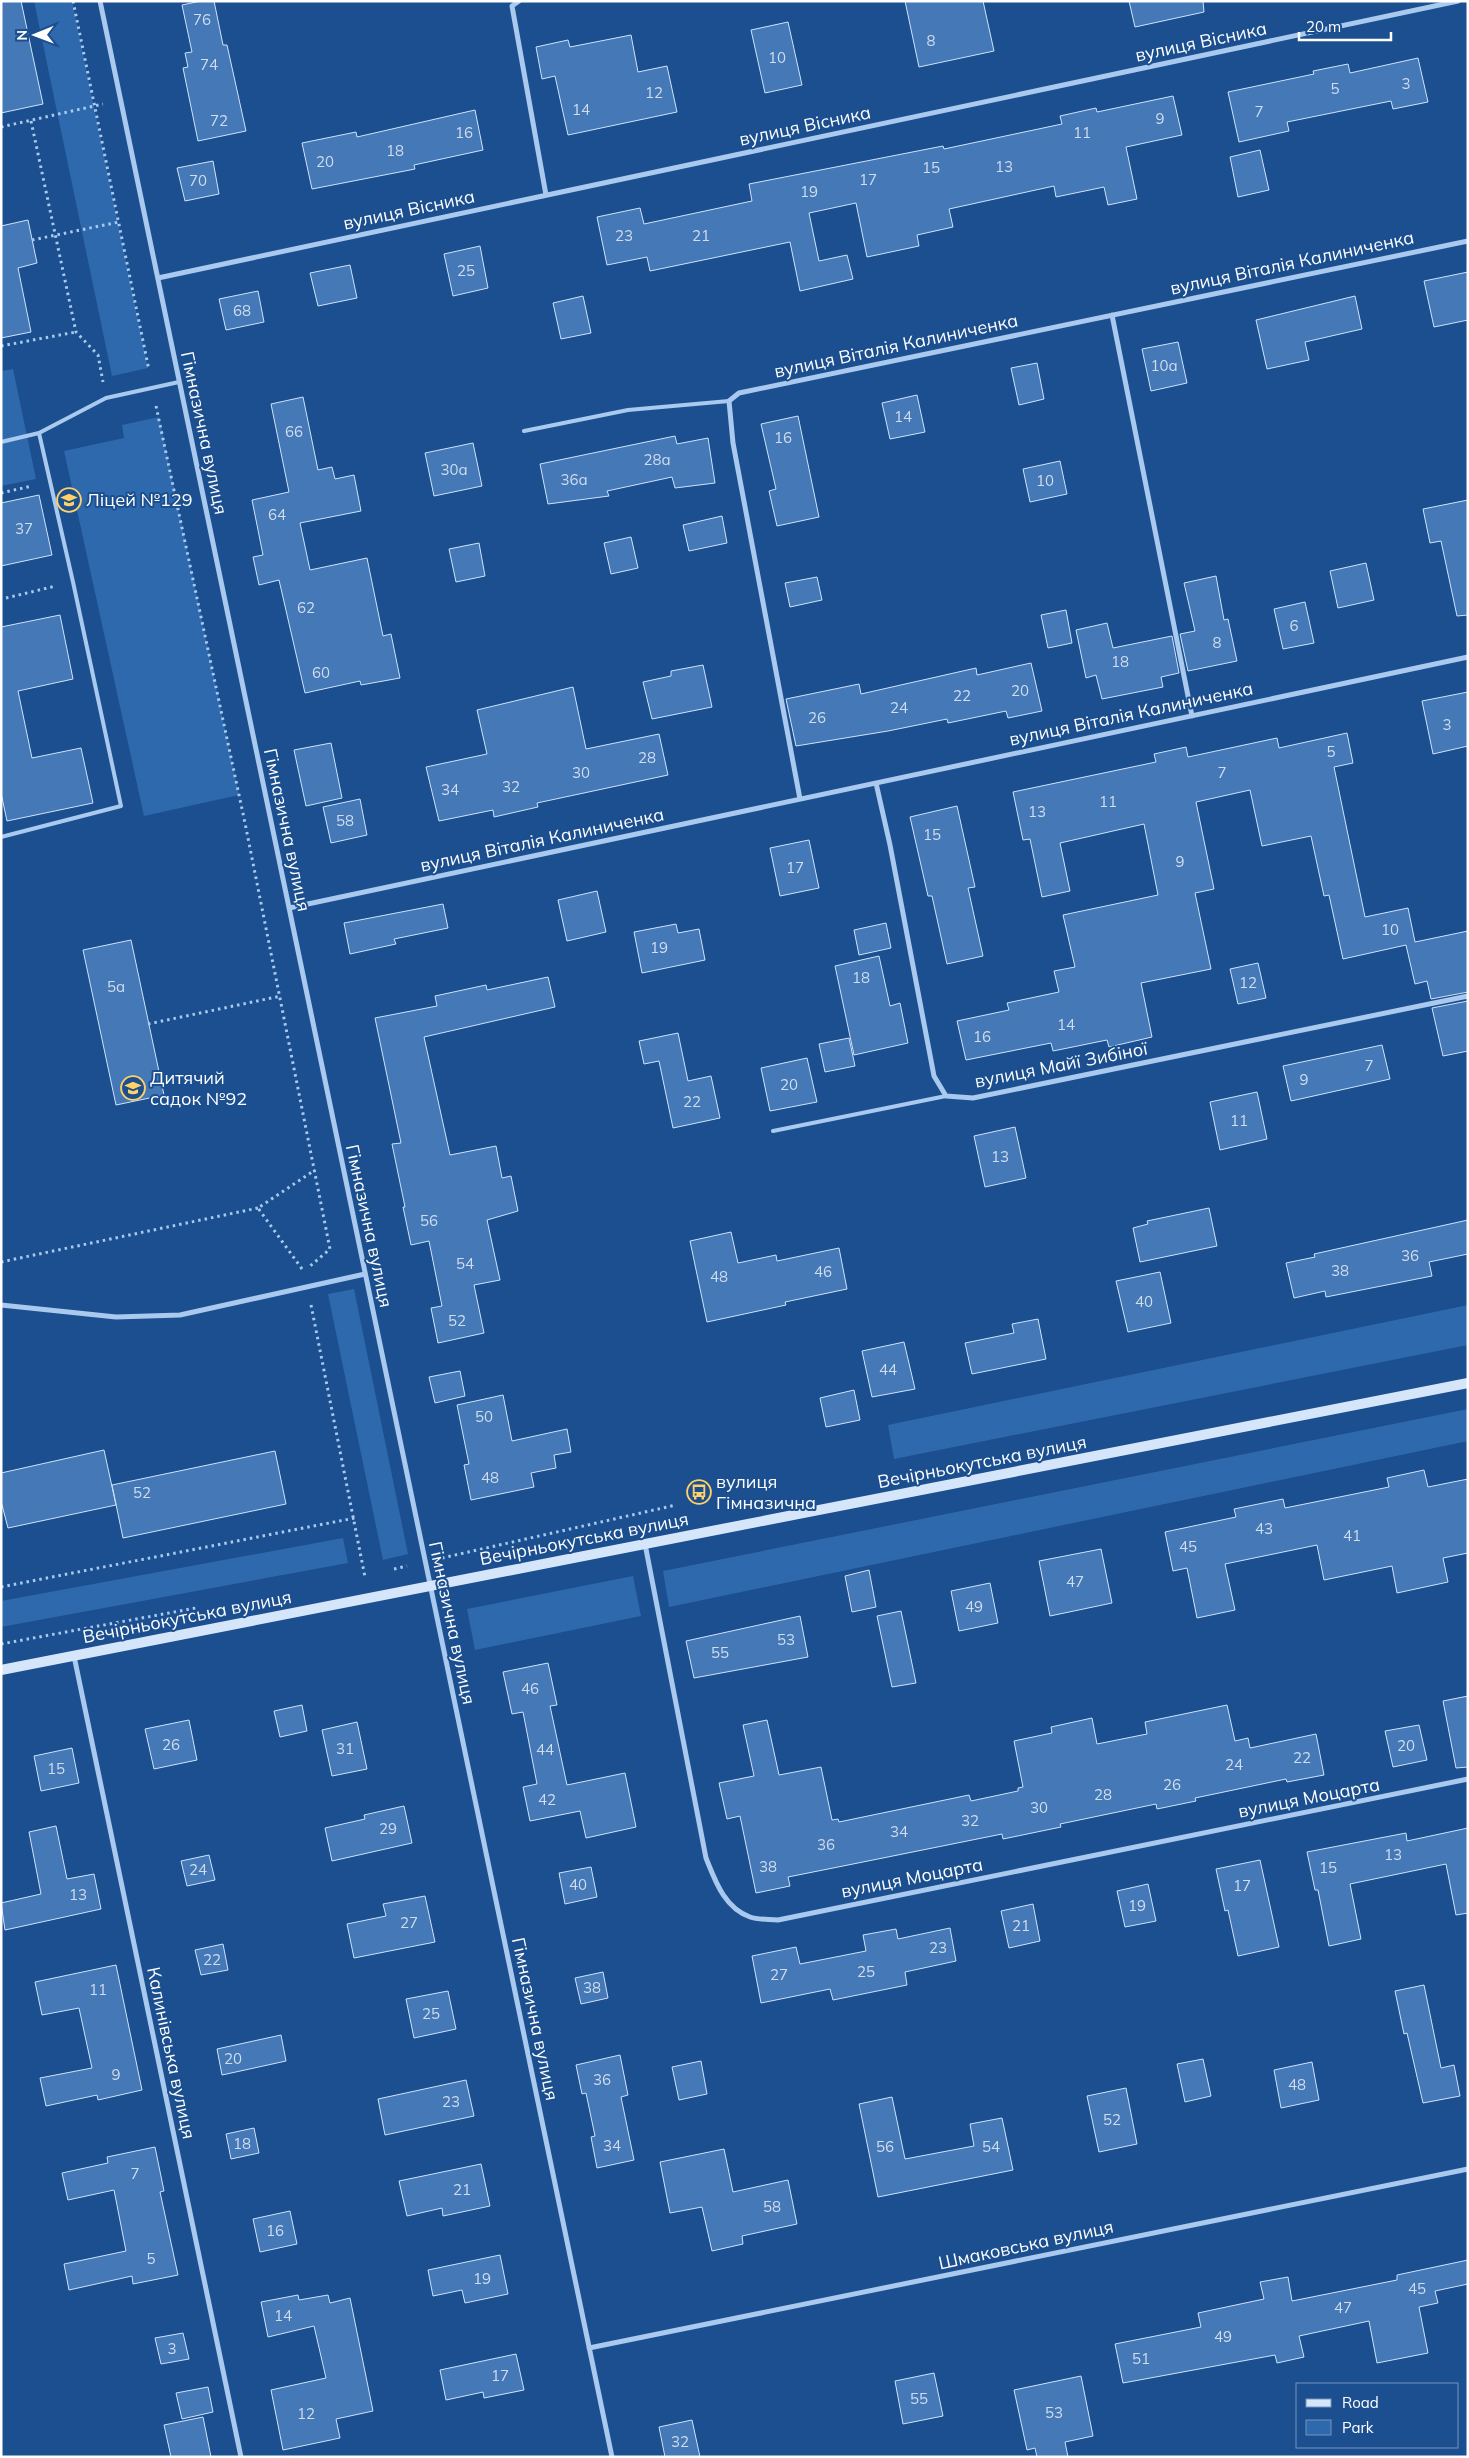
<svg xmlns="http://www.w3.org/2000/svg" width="1469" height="2458" font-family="Mulish,sans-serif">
<rect width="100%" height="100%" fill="#1b4f8f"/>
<!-- green -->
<path fill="#2e69ad" d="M34 1H72L148 368 112 376Z
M13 369 36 479 1 486V371Z
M159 417 239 795 144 816 64 451 124 438 122 425Z
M354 1289 408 1554 383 1560 328 1294Z
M1468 1305V1345L894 1459 888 1425Z
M1468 1409V1441L669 1607 663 1571Z
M343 1538 348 1563 1 1627V1601Z
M633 1576 641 1616 475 1650 467 1609Z"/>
<!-- building -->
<path fill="#4478b7" stroke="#cfe3fa" d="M1 1H21L43 104 1 113Z
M201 1H214L223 45H227L246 131 198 141 183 68 188 67 185 53 192 52 182 5Z
M905 1H983L994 51 919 67Z
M1129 1H1203L1204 12 1135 27Z
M788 22 802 85 765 93 751 30Z
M631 35 638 72 667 66 677 112 568 135 555 76 542 79 536 47 568 40 570 47Z
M1418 58 1428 102 1393 109 1391 101 1287 122 1289 131 1239 142 1228 92 1314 74 1313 71 1348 64 1350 73Z
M1173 96 1182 135 1126 147 1137 199 1108 205 1104 187 1056 197 1054 186 949 209 953 227 917 235 919 246 867 257 856 203 809 213 819 261 847 255 853 279 800 291 790 242 650 271 647 257 607 265 597 217 640 208 644 224 752 201 749 184 943 146 944 149 1062 124 1060 116 1096 108 1097 112Z
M475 110 483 150 414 165 415 169 312 189 302 143 356 132 357 137Z
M1260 150 1269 190 1238 197 1230 157Z
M213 161 219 194 185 201 177 168Z
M28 220 37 263 18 268 31 332 1 338V226Z
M480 246 488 288 453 296 444 254Z
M350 265 357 298 318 306 310 273Z
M1468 272V320L1434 327 1424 281Z
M258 291 264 322 226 330 219 299Z
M583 296 591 333 561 339 553 303Z
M1355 296 1362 329 1305 342 1309 360 1267 369 1256 320Z
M1178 342 1187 383 1151 391 1142 349Z
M1037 363 1044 399 1019 405 1011 368Z
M917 395 925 432 890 439 882 403Z
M303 397 318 470 332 467 335 479 354 475 361 511 300 523 310 570 367 558 383 636 391 634 400 678 361 685 360 681 305 693 279 580 259 585 253 557 263 555 252 500 289 492 271 404Z
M798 416 819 517 777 526 769 491 776 489 761 424Z
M675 436 677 444 708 438 715 483 675 488 672 477 607 491 609 496 548 504 540 464Z
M473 443 482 486 434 496 425 453Z
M1060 461 1067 494 1030 502 1023 469Z
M39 495 52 555 1 566V503Z
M1468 500V615L1457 616 1441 541 1430 543 1423 509Z
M722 516 727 543 689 551 683 525Z
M631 537 638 568 611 574 604 543Z
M479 543 485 576 456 582 449 549Z
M1366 563 1374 600 1338 608 1330 571Z
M1216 576 1224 620 1228 619 1237 661 1188 671 1180 634 1195 631 1184 583Z
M817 577 822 600 790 607 785 583Z
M1305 602 1314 643 1283 649 1274 609Z
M1066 610 1072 643 1048 648 1041 615Z
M60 615 73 679 18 691 32 758 81 748 93 803 7 821 1 793V627Z
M1107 623 1113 648 1172 636 1179 673 1161 677 1163 687 1102 699 1096 675 1086 678 1076 630Z
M1031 663 1042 711 1008 718 1006 711 948 723 947 719 888 731 796 746 786 699 859 684 861 694 976 668 977 675Z
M703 665 712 707 652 719 643 682 671 676V671Z
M573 687 586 749 659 734 668 775 537 803 538 807 494 817 493 810 439 821 426 767 487 754 477 710Z
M1468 692V746L1433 754 1422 701Z
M1347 733 1353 763 1334 767 1365 917 1408 908 1415 942 1468 931V992L1431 999 1427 981 1415 984 1406 945 1343 959 1329 895 1324 896 1311 836 1262 846 1250 790 1196 802 1214 889 1195 893 1211 969 1141 983 1152 1037 1109 1047 1107 1040 1053 1051 1051 1043 966 1060 957 1021 1009 1010 1007 1003 1059 992 1054 971 1075 967 1063 915 1158 895 1144 824 1060 843 1070 891 1042 897 1030 839 1023 840 1013 792 1156 762 1154 754 1186 747 1188 757 1277 738 1279 748Z
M331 743 342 798 306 806 294 750Z
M360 799 367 835 331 843 323 807Z
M957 806 975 887 968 888 983 956 947 964 932 896H928L910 817Z
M809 840 819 888 780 896 770 848Z
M597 891 606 932 567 941 558 900Z
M443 904 448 928 394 939 396 944 350 954 344 923Z
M886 923 891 948 859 955 854 930Z
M676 924 678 933 699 929 705 960 642 973 634 932Z
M131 940 164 1095 116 1105 83 950Z
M879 956 890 1006 900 1003 908 1043 854 1055 835 966Z
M1258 963 1266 998 1238 1004 1230 969Z
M548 977 555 1007 424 1037 450 1155 496 1146 502 1178 511 1176 518 1211 487 1220 500 1280 474 1285 484 1333 438 1343 431 1308 442 1306 429 1241 411 1245 403 1207H405L392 1144 401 1143 375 1018 437 1006 435 996 486 985 487 990Z
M1468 1001V1051L1443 1056 1432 1008Z
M678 1033 688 1081 711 1076 720 1118 673 1128 659 1061 644 1064 639 1041Z
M849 1038 855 1066 825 1072 819 1044Z
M1382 1045 1390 1079 1291 1101 1283 1066Z
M807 1058 817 1102 770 1111 761 1068Z
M1257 1092 1267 1139 1220 1150 1210 1102Z
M1015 1127 1026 1178 985 1187 974 1136Z
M1209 1208 1217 1246 1140 1262 1133 1228 1148 1224 1147 1221Z
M1468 1220V1254L1429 1262 1432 1276 1326 1297 1325 1291 1294 1298 1286 1263 1315 1257 1314 1254Z
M731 1232 738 1263 776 1255 777 1261 839 1248 847 1289 785 1302 786 1305 707 1322 690 1241Z
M1160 1272 1171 1323 1128 1332 1116 1281Z
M1038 1319 1046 1359 972 1374 965 1343 1014 1333 1012 1324Z
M904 1342 915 1389 872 1397 862 1351Z
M460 1371 465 1396 435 1403 429 1377Z
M854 1390 860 1420 826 1427 820 1398Z
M503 1395 512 1441 567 1429 571 1452 554 1455 556 1468 531 1473 534 1487 471 1500 464 1465 469 1464 457 1405Z
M104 1450 116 1505 8 1528 1 1501V1473Z
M275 1451 286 1504 123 1538 112 1485Z
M1424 1470 1428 1487 1468 1479V1553L1443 1558 1448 1582 1397 1593 1392 1566 1324 1580 1317 1545 1225 1564 1235 1610 1197 1618 1187 1568 1173 1571 1165 1532 1236 1517 1234 1509 1283 1499 1285 1508 1389 1487 1387 1478Z
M1101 1549 1112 1603 1050 1616 1039 1561Z
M869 1570 876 1607 852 1612 845 1576Z
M990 1583 998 1623 959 1631 951 1591Z
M901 1611 916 1683 892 1687 877 1616Z
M800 1616 808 1657 694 1678 686 1641Z
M548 1663 557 1705 550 1706 567 1785 625 1773 636 1827 586 1838 580 1811 530 1821 523 1787 537 1784 523 1712 512 1714 503 1672Z
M1468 1696V1767L1456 1768 1443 1701Z
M302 1705 307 1731 280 1737 274 1711Z
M1227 1705 1235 1741 1248 1738 1250 1748 1316 1734 1324 1775 1287 1782 1286 1779 1195 1798 1196 1801 1157 1809 1156 1804 1060 1824 1061 1827 1003 1839 1002 1834 848 1865 788 1877 790 1886 756 1893 740 1816 727 1819 719 1783 754 1776 743 1725 767 1720 779 1775 821 1767 832 1820 838 1819 839 1822 969 1795 971 1801 1018 1791V1788L1023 1787 1014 1741 1052 1733 1051 1727 1092 1718 1097 1744 1147 1734 1145 1722Z
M189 1720 197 1760 154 1769 145 1729Z
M357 1722 367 1769 332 1776 322 1730Z
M1419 1725 1427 1760 1393 1767 1385 1731Z
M72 1748 79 1783 41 1791 34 1756Z
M404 1806 412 1843 332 1861 325 1828 365 1819 364 1815Z
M56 1826 67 1879 94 1874 101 1909 5 1930 1 1903 41 1894 29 1832Z
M1468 1828V1913L1456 1915 1446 1864 1350 1884 1361 1939 1329 1946 1318 1890H1315L1307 1852 1406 1833 1407 1841Z
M209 1855 215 1880 187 1886 181 1861Z
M1260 1860 1279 1947 1238 1956 1228 1910 1225 1911 1216 1869Z
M591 1867 597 1897 565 1904 559 1873Z
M1148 1884 1156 1921 1125 1927 1117 1891Z
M425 1896 435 1942 354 1958 347 1924 386 1916 383 1904Z
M1033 1904 1040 1941 1009 1948 1001 1911Z
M950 1928 956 1961 905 1972 907 1985 833 2000 830 1989 761 2003 752 1956 796 1947 800 1964 866 1951 863 1935 896 1929 898 1939Z
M223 1944 228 1970 201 1975 195 1950Z
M116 1965 142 2090 98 2100 97 2095 46 2106 40 2078 92 2068 79 2008 42 2015 35 1982Z
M603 1972 608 1998 581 2004 575 1978Z
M1424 1985 1441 2068 1454 2065 1460 2096 1423 2103 1407 2033 1404 2034 1395 1991Z
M448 1991 456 2029 414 2038 406 1999Z
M281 2035 286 2061 222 2075 217 2049Z
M620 2055 628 2095 621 2097 634 2160 597 2168 591 2137 595 2136 586 2093 582 2094 576 2065Z
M1203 2059 1211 2096 1185 2102 1177 2064Z
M701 2061 707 2094 679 2100 672 2067Z
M1312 2062 1319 2100 1281 2108 1274 2070Z
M466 2080 474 2116 385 2135 378 2099Z
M1126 2088 1137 2144 1099 2152 1087 2096Z
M892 2097 905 2159 974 2146 970 2124 1002 2118 1013 2170 878 2197 859 2104Z
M254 2128 259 2153 231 2159 226 2134Z
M155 2147 164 2191 160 2192 178 2275 133 2284 132 2276 69 2290 64 2264 126 2251 114 2190 68 2200 62 2173 108 2163 107 2157Z
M724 2149 733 2192 788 2180 797 2224 742 2236 743 2244 712 2251 702 2207 670 2213 660 2162Z
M481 2164 490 2206 443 2216 442 2208 407 2216 399 2181Z
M290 2211 297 2244 260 2252 253 2219Z
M500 2255 508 2294 465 2303 462 2290 433 2296 428 2270Z
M1468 2260V2284L1435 2291 1438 2303 1419 2307 1428 2353 1377 2363 1369 2321 1299 2336 1304 2357 1277 2363 1275 2355 1123 2383 1115 2344 1201 2327 1198 2313 1264 2299 1260 2282 1288 2277 1292 2301 1397 2280V2275Z
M298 2295 299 2300 328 2295 330 2303 350 2298 373 2411 336 2419 340 2438 283 2450 271 2390 326 2378 314 2326 268 2337 261 2302Z
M183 2333 189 2359 161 2364 155 2338Z
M516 2354 524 2390 484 2398 483 2392 446 2400 440 2370Z
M934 2373 943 2416 903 2424 895 2381Z
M1081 2376 1093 2436 1065 2442 1068 2457H1037L1035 2448 1027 2450 1014 2390Z
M208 2387 213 2412 182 2419 176 2393Z
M203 2417 211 2457H171L164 2425Z
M692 2420 700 2457H665L659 2427Z"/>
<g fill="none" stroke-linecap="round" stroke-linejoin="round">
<!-- path -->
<path stroke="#a9c9ee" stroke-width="3" stroke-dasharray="2.5 4" stroke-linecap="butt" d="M73 1 149 370
M31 121 76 332 98 355 103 382
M1 127 103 104
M32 240 119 222
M1 346 76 332
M156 406 245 823 330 1249 309 1267
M1 493 32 486
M6 598 56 586
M148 1024 281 996
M1 1262 258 1208
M302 1269 258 1208 315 1170
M311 1305 365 1577
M442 1558 676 1505
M394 1569 407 1566
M1 1587 355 1518
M1 1644 196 1608"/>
<!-- lane -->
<path stroke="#a9c9ee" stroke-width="4" d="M524 431 628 410 729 401
M1 442 39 433 106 398 179 382
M1 837 121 806 73 582 39 433
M773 1131 946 1096"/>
<!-- street -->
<path stroke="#a9c9ee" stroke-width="5" d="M100 1 612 2457
M519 1 512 6 546 195
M158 278 1458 1
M1112 315 1192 716
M876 783 890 845 934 1076 946 1096 973 1098 1468 996
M800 799 733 443 729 401 739 393 1468 241
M289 908 1468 657
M1 1305 116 1317 180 1315 365 1274
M645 1544 706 1858C715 1880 724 1908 750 1917 758 1920 769 1919 778 1920L1468 1779
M74 1656 241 2457
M589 2348 1468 2169"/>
<!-- secondary -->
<path stroke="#d6e6fa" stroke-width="10" d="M1 1670 1468 1383"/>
</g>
<!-- icons -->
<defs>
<g id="school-ring" transform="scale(1.25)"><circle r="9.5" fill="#1b4f8f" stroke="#ffd166" stroke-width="1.5"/><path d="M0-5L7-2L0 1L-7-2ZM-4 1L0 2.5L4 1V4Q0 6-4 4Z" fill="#ffd166"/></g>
<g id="bus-ring" transform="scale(1.25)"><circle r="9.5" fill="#1b4f8f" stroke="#ffd166" stroke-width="1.5"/><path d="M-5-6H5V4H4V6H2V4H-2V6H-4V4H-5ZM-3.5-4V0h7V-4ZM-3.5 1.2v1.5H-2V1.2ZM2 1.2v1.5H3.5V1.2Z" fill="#ffd166"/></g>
</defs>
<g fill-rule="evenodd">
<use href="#school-ring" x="69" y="500"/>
<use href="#school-ring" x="133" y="1088"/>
<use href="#bus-ring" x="699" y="1492"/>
</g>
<g text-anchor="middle" stroke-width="4" stroke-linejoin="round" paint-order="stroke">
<!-- number labels -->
<g font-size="15" fill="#d0dded">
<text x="202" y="25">76</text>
<text x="931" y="46">8</text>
<text x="777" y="63">10</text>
<text x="209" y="70">74</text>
<text x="1406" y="89">3</text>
<text x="1335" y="94">5</text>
<text x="654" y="98">12</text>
<text x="581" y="115">14</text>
<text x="1259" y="117">7</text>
<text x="1160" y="124">9</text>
<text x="219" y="126">72</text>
<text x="464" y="138">16</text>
<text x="1082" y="138">11</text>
<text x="395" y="156">18</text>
<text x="325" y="167">20</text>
<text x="1004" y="172">13</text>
<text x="931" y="173">15</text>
<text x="868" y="185">17</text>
<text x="198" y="186">70</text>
<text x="809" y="197">19</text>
<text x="624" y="241">23</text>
<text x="701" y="241">21</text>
<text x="466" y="276">25</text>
<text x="242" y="316">68</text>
<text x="1164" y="371">10а</text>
<text x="903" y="422">14</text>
<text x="294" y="437">66</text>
<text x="783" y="443">16</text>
<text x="657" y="465">28а</text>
<text x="454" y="475">30а</text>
<text x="574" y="485">36а</text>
<text x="1045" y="486">10</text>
<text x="277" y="520">64</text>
<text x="24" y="534">37</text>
<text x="306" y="613">62</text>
<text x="1294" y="631">6</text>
<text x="1217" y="648">8</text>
<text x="1120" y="667">18</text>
<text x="321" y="678">60</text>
<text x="1020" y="696">20</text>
<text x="962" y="701">22</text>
<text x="899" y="713">24</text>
<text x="817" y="723">26</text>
<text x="1447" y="730">3</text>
<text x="1331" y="757">5</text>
<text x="647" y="763">28</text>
<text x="581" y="778">30</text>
<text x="1222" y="778">7</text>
<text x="511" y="792">32</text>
<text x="450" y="795">34</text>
<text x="1108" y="807">11</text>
<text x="1037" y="817">13</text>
<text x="345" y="826">58</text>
<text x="932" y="840">15</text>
<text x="1180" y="867">9</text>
<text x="795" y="873">17</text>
<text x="1390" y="935">10</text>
<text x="659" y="953">19</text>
<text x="861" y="983">18</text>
<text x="1248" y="988">12</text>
<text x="116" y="992">5а</text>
<text x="1066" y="1030">14</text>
<text x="982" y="1042">16</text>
<text x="1369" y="1071">7</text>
<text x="1304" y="1085">9</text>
<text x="789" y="1090">20</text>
<text x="692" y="1107">22</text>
<text x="1239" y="1126">11</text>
<text x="1000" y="1162">13</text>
<text x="429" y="1226">56</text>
<text x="1410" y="1261">36</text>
<text x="465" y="1269">54</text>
<text x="1340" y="1276">38</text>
<text x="823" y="1277">46</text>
<text x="719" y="1282">48</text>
<text x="1144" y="1307">40</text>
<text x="457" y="1326">52</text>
<text x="888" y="1375">44</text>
<text x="484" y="1422">50</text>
<text x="490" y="1483">48</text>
<text x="142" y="1498">52</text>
<text x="1264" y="1534">43</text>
<text x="1352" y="1541">41</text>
<text x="1188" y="1552">45</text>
<text x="1075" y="1587">47</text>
<text x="974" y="1612">49</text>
<text x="786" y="1645">53</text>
<text x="720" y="1658">55</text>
<text x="530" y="1694">46</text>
<text x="171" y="1750">26</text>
<text x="1406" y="1751">20</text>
<text x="345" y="1754">31</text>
<text x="545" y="1755">44</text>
<text x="1302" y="1763">22</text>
<text x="1234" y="1770">24</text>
<text x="56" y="1774">15</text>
<text x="1172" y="1790">26</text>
<text x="1103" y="1800">28</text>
<text x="547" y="1805">42</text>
<text x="1039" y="1813">30</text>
<text x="970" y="1826">32</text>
<text x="388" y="1834">29</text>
<text x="899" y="1837">34</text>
<text x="826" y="1850">36</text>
<text x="1393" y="1860">13</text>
<text x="768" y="1872">38</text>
<text x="1328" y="1873">15</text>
<text x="198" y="1875">24</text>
<text x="578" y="1890">40</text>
<text x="1242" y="1891">17</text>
<text x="78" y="1900">13</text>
<text x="1137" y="1911">19</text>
<text x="409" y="1928">27</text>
<text x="1021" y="1931">21</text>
<text x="938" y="1953">23</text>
<text x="212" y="1965">22</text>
<text x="866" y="1977">25</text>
<text x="779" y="1980">27</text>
<text x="592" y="1993">38</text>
<text x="98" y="1995">11</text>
<text x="431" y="2019">25</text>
<text x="233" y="2064">20</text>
<text x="116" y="2080">9</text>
<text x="602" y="2085">36</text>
<text x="1297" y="2090">48</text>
<text x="451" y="2107">23</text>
<text x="1112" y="2125">52</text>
<text x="242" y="2149">18</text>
<text x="612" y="2151">34</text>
<text x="885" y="2152">56</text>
<text x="991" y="2152">54</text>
<text x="135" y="2179">7</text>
<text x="462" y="2195">21</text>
<text x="772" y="2212">58</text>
<text x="275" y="2236">16</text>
<text x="151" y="2264">5</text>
<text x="482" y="2284">19</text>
<text x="1417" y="2294">45</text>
<text x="1343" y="2313">47</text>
<text x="283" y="2321">14</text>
<text x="1223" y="2342">49</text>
<text x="172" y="2354">3</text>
<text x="1141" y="2364">51</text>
<text x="500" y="2381">17</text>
<text x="919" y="2404">55</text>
<text x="1054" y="2418">53</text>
<text x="306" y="2419">12</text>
<text x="680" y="2447">32</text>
</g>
<!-- street labels -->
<g font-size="18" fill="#fff" stroke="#1b4f8f">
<text transform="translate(1201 42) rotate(-12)" y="6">вулиця Вісника</text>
<text transform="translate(805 126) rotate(-12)" y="6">вулиця Вісника</text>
<text transform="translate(409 210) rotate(-12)" y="6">вулиця Вісника</text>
<text transform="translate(1292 263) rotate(-12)" y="6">вулиця Віталія Калиниченка</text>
<text transform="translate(896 346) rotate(-12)" y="6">вулиця Віталія Калиниченка</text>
<text transform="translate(204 433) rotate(78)" y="6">Гімназична вулиця</text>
<text transform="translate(1131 714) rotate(-12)" y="6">вулиця Віталія Калиниченка</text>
<text transform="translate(287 830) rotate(78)" y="6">Гімназична вулиця</text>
<text transform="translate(542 840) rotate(-12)" y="6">вулиця Віталія Калиниченка</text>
<text transform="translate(1061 1065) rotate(-11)" y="6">вулиця Майї Зибіної</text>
<text transform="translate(369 1226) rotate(78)" y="6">Гімназична вулиця</text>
<text transform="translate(982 1462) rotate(-11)" y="6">Вечірньокутська вулиця</text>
<text transform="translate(584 1539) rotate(-11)" y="6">Вечірньокутська вулиця</text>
<text transform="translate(187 1617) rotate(-11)" y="6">Вечірньокутська вулиця</text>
<text transform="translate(452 1623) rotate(78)" y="6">Гімназична вулиця</text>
<text transform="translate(1309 1798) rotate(-11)" y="6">вулиця Моцарта</text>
<text transform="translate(912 1878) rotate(-11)" y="6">вулиця Моцарта</text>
<text transform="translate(535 2019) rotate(78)" y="6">Гімназична вулиця</text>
<text transform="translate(171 2053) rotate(78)" y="6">Калинівська вулиця</text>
<text transform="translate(1026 2245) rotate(-12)" y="6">Шмаковська вулиця</text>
</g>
<!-- poi labels -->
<g font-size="18" fill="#fff" stroke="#1b4f8f" text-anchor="start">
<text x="86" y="506">Ліцей №129</text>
<text x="150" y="1084">Дитячий<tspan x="150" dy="21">садок №92</tspan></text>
<text x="716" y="1488">вулиця<tspan x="716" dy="21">Гімназична</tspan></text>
</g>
</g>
<!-- border -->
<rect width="1469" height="2458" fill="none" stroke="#ffffff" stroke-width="5"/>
<!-- legend -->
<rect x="1296" y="2383" width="162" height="65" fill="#1b4f8f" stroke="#7695bc"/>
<rect x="1306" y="2399" width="25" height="8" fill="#d6e6fa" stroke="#7695bc"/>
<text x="1342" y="2408" font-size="15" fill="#ffffff">Road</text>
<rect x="1306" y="2420" width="25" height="15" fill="#2e69ad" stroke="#7695bc"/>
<text x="1342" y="2433" font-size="15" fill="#ffffff">Park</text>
<!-- north arrow -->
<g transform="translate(35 35) rotate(269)" stroke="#1b4f8f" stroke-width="4" paint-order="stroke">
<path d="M0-4L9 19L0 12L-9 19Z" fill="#ffffff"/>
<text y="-8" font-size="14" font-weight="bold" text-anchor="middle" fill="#ffffff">N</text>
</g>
<!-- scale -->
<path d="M1299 32v8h92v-8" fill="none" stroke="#ffffff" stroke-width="2.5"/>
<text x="1306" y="32" font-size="15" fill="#ffffff" stroke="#1b4f8f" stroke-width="4" paint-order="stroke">20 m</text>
</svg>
